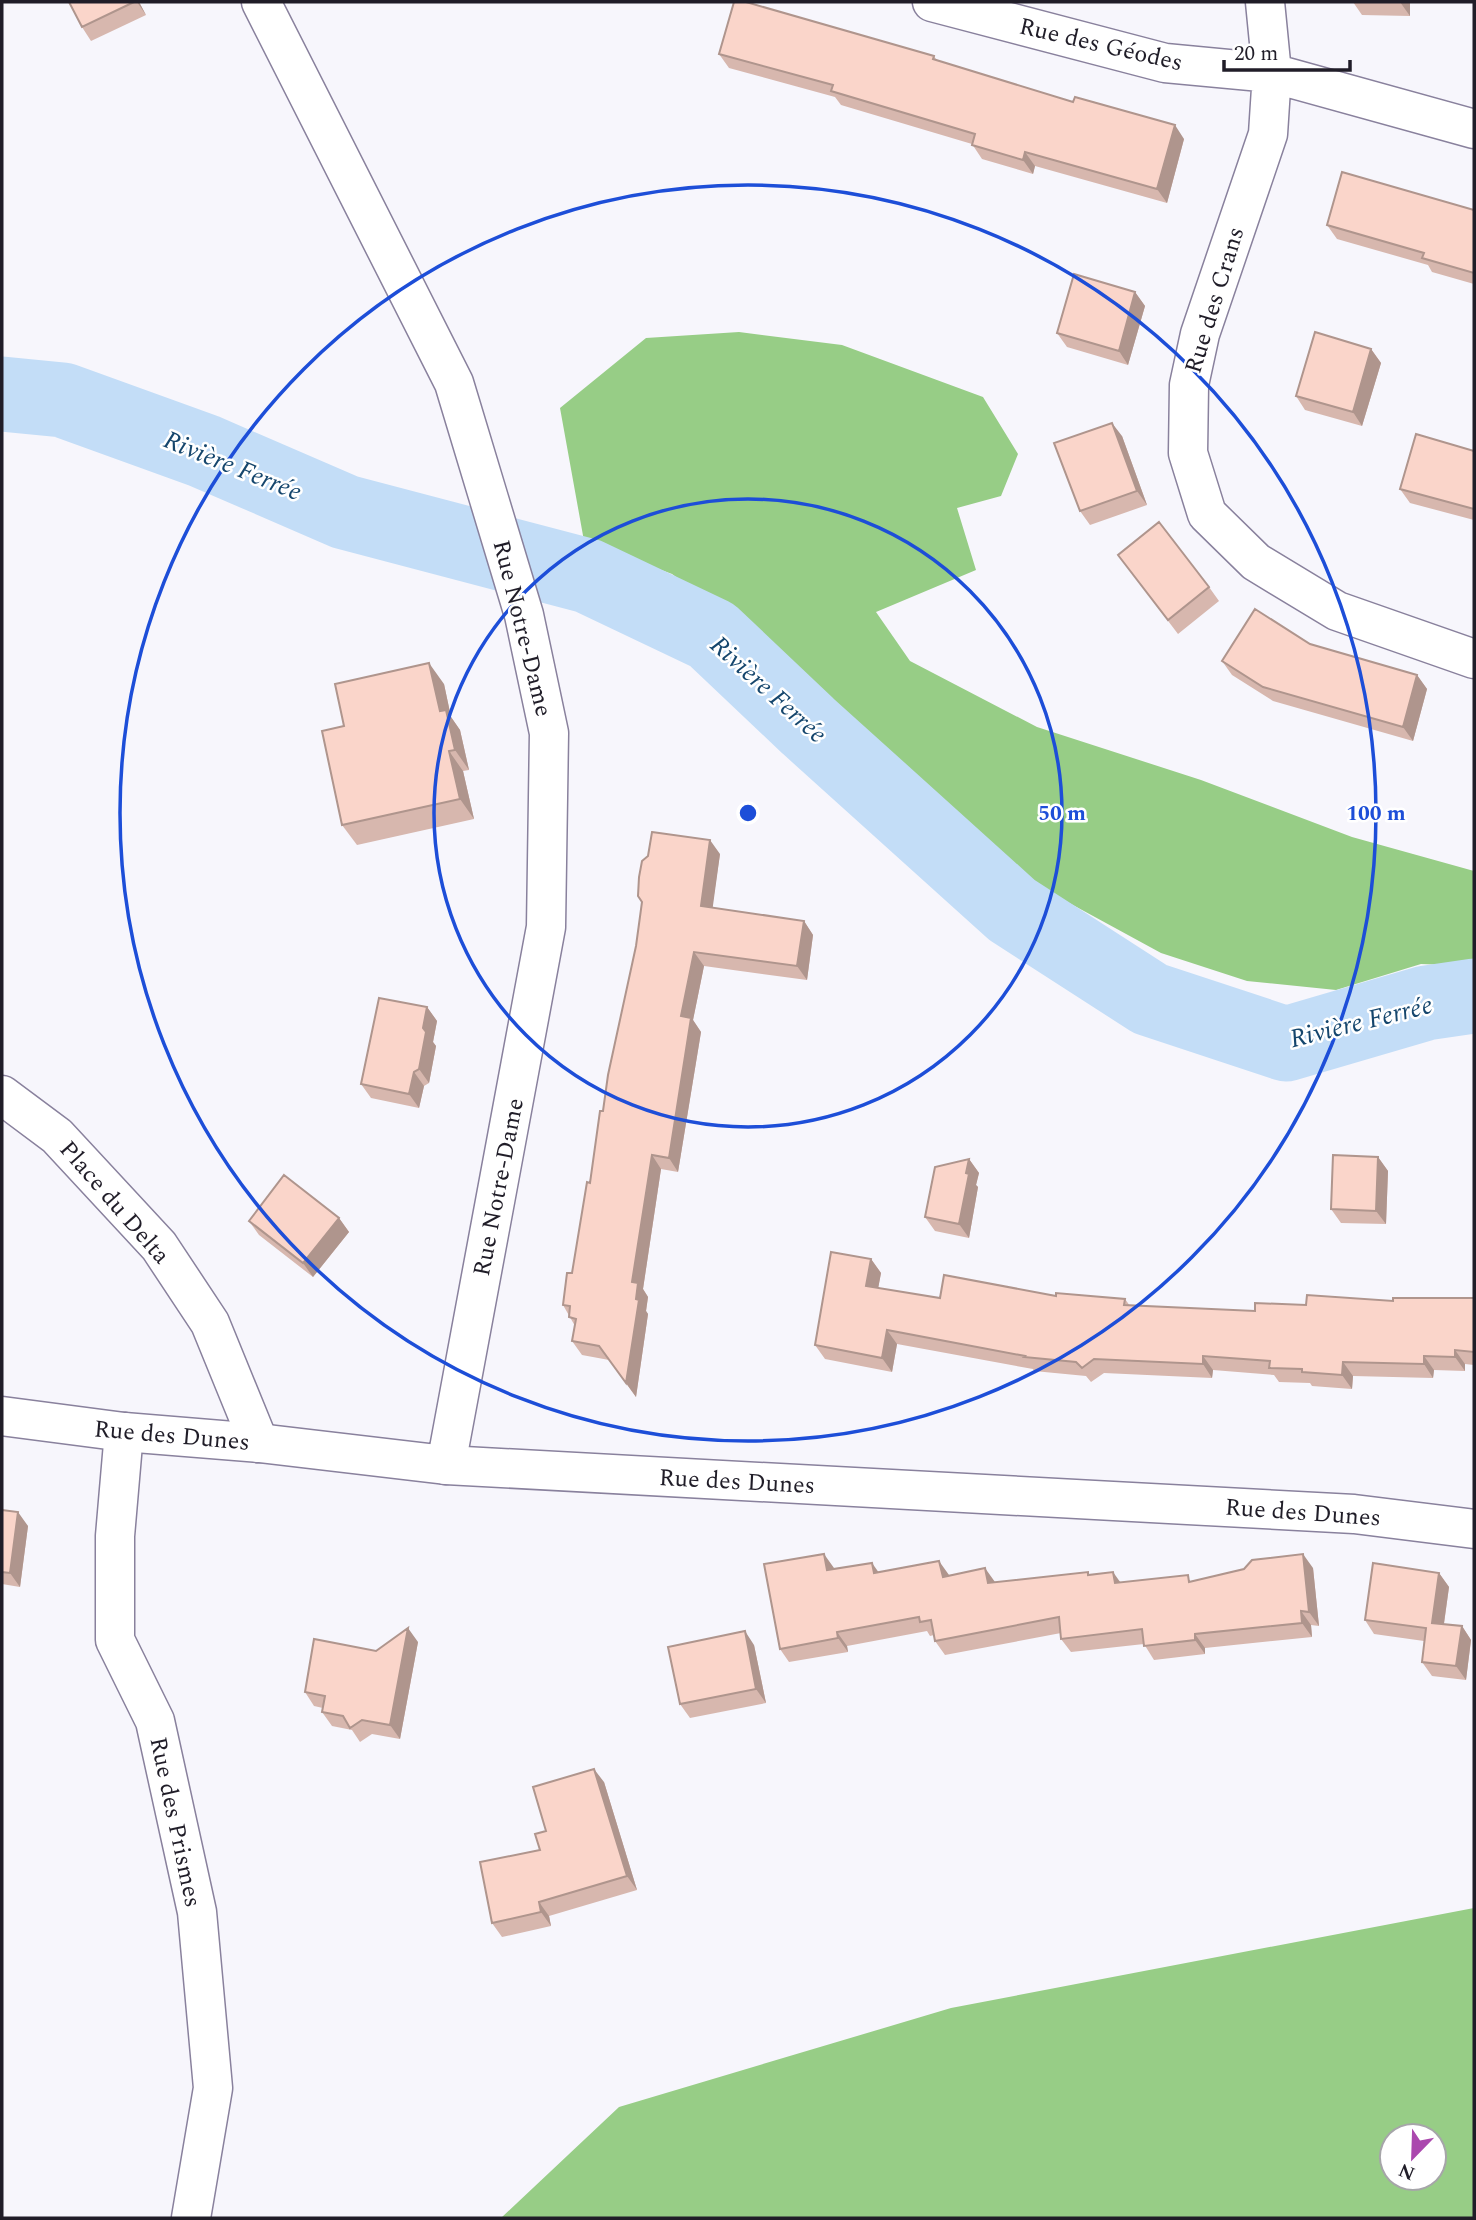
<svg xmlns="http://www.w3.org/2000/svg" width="1476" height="2220" font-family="Spectral,serif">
<rect width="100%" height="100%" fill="#f7f6fc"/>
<!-- forest -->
<path fill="#97cd86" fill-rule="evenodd" d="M739 332 842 345 983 397 1018 454 1001 496 957 508 976 570 876 612 910 661 1037 727 1201 780 1352 837 1474 871V966L1421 964 1336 990 1247 981 1161 953 1049 892 879 759 752 634 672 574 584 541 560 408 646 338Z
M1474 1908V2218H501L619 2107 951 2008ZM1392 2136H1434V2178H1392Z"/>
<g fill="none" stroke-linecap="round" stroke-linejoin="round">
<!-- river -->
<path stroke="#c3ddf7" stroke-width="75" d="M2 394 63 400 204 451 345 512 588 576 712 635 808 726 1012 910 1150 999 1286 1044 1426 1003 1474 996"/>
<!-- street casing -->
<g stroke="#89819d" stroke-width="41">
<path id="street" d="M932 2 1165 63 1272 73 1474 129
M1265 2 1272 73 1268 134 1200 334 1189 385 1188 453 1207 514 1256 562 1337 611 1474 659
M2 1095 57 1136 159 1246 210 1323 259 1443
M124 1432 115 1536V1640L155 1721 197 1912 213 2088 191 2218
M446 1465 1354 1514 1474 1529"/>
</g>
<!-- secondary casing -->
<g stroke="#89819d" stroke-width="41">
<path id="secondary" d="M2 1416 124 1432 259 1443 446 1465 546 927 549 733 524 615 454 383 261 2"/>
</g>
<!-- street -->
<use href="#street" stroke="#fff" stroke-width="38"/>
<!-- secondary -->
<use href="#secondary" stroke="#fff" stroke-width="38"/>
</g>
<!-- wall -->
<path fill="#d7b7ae" d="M69 2H139L146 15 91 41 82 27Z
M1353 2H1410V16L1362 15Z
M719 54 934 56 937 61 1184 139 1167 203 1035 166 1033 174 982 159 972 144 841 105 835 97 729 68Z
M1474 210V284L1432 272 1428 265 1337 239 1327 225Z
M1135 292 1145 306 1128 365 1067 347 1057 333Z
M1371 349 1381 363 1362 426 1305 410 1296 396Z
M1122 436 1147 505 1090 525 1080 511Z
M1474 451V520L1410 503 1400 489Z
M1118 555 1209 587 1219 601 1178 634Z
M1310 644 1417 675 1427 689 1413 741 1273 701 1232 675 1222 661Z
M444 684 451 717 460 730 469 770 463 771 474 819 357 845 342 825 344 726Z
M720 854 712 908 804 921 813 935 807 980 704 966 693 1020 701 1032 678 1172 661 1169 643 1289 648 1297 646 1311 648 1314 636 1397 609 1360 582 1355 572 1341 575 1326 563 1305 572 1273 603 1111 636 946 642 903Z
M427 1007 437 1021 433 1042 436 1046 429 1083 424 1086 419 1108 371 1098 361 1084Z
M1378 1157 1388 1171 1386 1224 1341 1223 1331 1209Z
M969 1159 979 1173 976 1185 978 1187 969 1238 935 1231 925 1217Z
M339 1218 349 1232 313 1277 259 1235 249 1221Z
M871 1259 881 1273 878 1288 940 1298 1056 1296 1125 1299 1130 1306 1255 1311 1306 1305 1474 1298V1365L1465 1364V1371L1434 1370 1433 1378 1353 1376 1352 1389 1312 1386 1310 1383 1279 1382 1274 1375 1213 1370 1212 1378 1104 1373 1091 1382 1086 1376 1034 1371 1033 1369 897 1344 892 1372 825 1359 815 1345Z
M2 1510 28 1526 20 1587 2 1584Z
M834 1568V1569L879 1572 949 1575 994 1582 1090 1575 1121 1582 1192 1581 1313 1568 1319 1626 1311 1625 1312 1637 1205 1648V1654L1154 1660 1144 1644 1071 1652 1061 1639V1633L945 1655 935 1641 934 1635 930 1636 927 1631 847 1646 848 1652 789 1662 780 1649Z
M1439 1573 1449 1587 1444 1624 1462 1626 1471 1640 1466 1680 1432 1676 1422 1662 1424 1641 1374 1634 1365 1620Z
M418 1642 400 1739 372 1734 360 1742 352 1730 332 1726 322 1712 323 1708 314 1706 305 1692 376 1651Z
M754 1645 766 1703 690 1718 680 1704Z
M604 1782 637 1890 549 1916 551 1926 502 1937 492 1923 540 1850 546 1831Z"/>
<!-- shaded-wall -->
<path fill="#af958d" d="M137 2H139L146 15Z
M1400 2H1410V16Z
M1175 125 1184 139 1167 203 1157 189Z
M1025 152 1035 166 1033 174 1023 160Z
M1135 292 1145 306 1128 365 1119 351Z
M1371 349 1381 363 1362 426 1353 412Z
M1112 423 1122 436 1147 505 1137 491Z
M429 663 444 684 451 717 460 730 469 770 455 750 440 711Z
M1417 675 1427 689 1413 741 1403 727Z
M449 751 463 771 474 819 460 799Z
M710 840 720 854 711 920 701 906Z
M804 921 813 935 807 980 797 966Z
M694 952 704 966 693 1020 701 1032 678 1172 669 1158 681 1016Z
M427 1007 437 1021 433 1042 436 1046 429 1083 419 1069 423 1028Z
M414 1072 424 1086 419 1108 409 1094Z
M652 1155 661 1169 643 1289 648 1297 646 1311 648 1314 636 1397 626 1383 632 1282Z
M1378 1157 1388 1171 1386 1224 1376 1211Z
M969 1159 979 1173 976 1185 978 1187 969 1238 959 1224Z
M339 1218 349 1232 313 1277 303 1263Z
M871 1259 881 1273 876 1300 866 1286Z
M887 1330 897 1344 892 1372 882 1358Z
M1455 1350 1465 1364V1371L1455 1357Z
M1203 1356 1213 1370 1212 1378 1203 1364Z
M1424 1356 1434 1370 1433 1378 1424 1364Z
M1343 1362 1353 1376 1352 1389 1342 1375Z
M18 1512 28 1526 20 1587 10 1573Z
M824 1554 834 1568 837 1584 827 1570Z
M1303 1554 1313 1568 1319 1626 1309 1612Z
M939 1561 949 1575 943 1577Z
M872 1563 882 1577 874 1573Z
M985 1568 995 1582 988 1583Z
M1113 1572 1123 1586 1115 1583Z
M1439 1573 1449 1587 1442 1637 1432 1623Z
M1301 1611 1311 1625 1312 1637 1302 1623Z
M1462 1626 1471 1640 1466 1680 1456 1666Z
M408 1628 418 1642 400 1739 390 1725Z
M745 1631 754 1645 766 1703 756 1689Z
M837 1632 847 1646 848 1652 838 1638Z
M1195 1634 1205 1648V1654L1195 1640Z
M594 1769 604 1782 637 1890 627 1876Z
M539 1902 549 1916 551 1926 541 1912Z"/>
<!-- building -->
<path fill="#fad5ca" stroke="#af958d" stroke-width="2" d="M69 2H134L82 27Z
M734 2H746L934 56 933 59 1073 102 1075 97 1175 125 1157 189 1025 152 1023 160 972 145 975 134 831 91 833 85 719 54Z
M1342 172 1474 210V273L1422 258 1424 253 1327 225Z
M1074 274 1135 292 1119 351 1057 333Z
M1315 332 1371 349 1353 412 1296 396Z
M1112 423 1137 491 1080 511 1054 443Z
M1416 434 1474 451V509L1400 489Z
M1159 522 1209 587 1168 620 1118 555Z
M1255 609 1310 644 1417 675 1403 727 1263 687 1222 661Z
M429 663 440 711 446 710 455 750 449 751 460 799 342 825 322 731 344 726 335 684Z
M652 832 710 840 701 906 804 921 797 966 694 952 681 1016 691 1018 669 1158 652 1155 632 1282 638 1283 636 1299 639 1300 626 1383 599 1346 572 1341 576 1319 569 1317 570 1306 563 1305 567 1273H572L587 1182 590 1183 600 1111H603L608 1075 636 946 642 902 638 896 639 877 642 861 648 856Z
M379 998 427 1007 423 1028 426 1032 419 1069 414 1072 409 1094 361 1084Z
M1333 1155 1378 1157 1376 1211 1331 1209Z
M969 1159 966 1173 969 1174 959 1224 925 1217 935 1167Z
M284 1175 339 1218 303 1263 249 1221Z
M831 1252 871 1259 866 1286 940 1298 944 1275 1056 1296V1293L1125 1299 1124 1305 1255 1311V1303L1306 1305 1307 1295 1393 1301V1298H1474V1352L1455 1350V1357L1424 1356V1364L1343 1362 1342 1375 1302 1372V1369L1269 1368 1270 1361 1203 1356V1364L1094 1359 1082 1368 1076 1362 1024 1357 1025 1356 887 1330 882 1358 815 1345Z
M2 1510 18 1512 10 1573 2 1572Z
M824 1554 827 1570 872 1563 874 1573 939 1561 943 1577 985 1568 988 1583 1088 1572V1575L1113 1572 1115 1583 1188 1575 1189 1582 1244 1569 1252 1560 1303 1554 1309 1612 1301 1611 1302 1623 1195 1634V1640L1144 1646 1142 1629 1061 1639 1059 1617 935 1641 931 1620 920 1622 919 1617 837 1632 838 1638 780 1649 764 1564Z
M1373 1563 1439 1573 1432 1623 1462 1626 1456 1666 1422 1662 1426 1628 1365 1620Z
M408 1628 390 1725 362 1720 350 1728 343 1716 322 1712 325 1696 305 1692 314 1639 376 1651Z
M745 1631 756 1689 680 1704 668 1647Z
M594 1769 627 1876 539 1902 541 1912 492 1923 480 1862 540 1850 535 1834 546 1831 533 1787Z"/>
<!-- distance rings -->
<g fill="none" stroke="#1d4ed8" stroke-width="3.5">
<circle cx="748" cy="813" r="314"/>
<circle cx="748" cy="813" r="628"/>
</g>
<g text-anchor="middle" stroke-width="5" stroke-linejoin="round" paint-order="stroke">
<!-- street labels -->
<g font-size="24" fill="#201d28" stroke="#fff">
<text transform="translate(1101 44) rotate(13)" y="8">Rue des Géodes</text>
<text transform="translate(1214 300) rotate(-73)" y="8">Rue des Crans</text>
<text transform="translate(523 628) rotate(76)" y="8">Rue Notre-Dame</text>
<text transform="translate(498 1187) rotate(-79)" y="8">Rue Notre-Dame</text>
<text transform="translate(115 1202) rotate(49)" y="8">Place du Delta</text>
<text transform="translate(172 1435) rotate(5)" y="8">Rue des Dunes</text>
<text transform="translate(737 1481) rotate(3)" y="8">Rue des Dunes</text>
<text transform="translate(1303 1512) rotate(4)" y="8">Rue des Dunes</text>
<text transform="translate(176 1822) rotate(78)" y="8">Rue des Prismes</text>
</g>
<!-- water labels -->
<g font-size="26" font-style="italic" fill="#15466d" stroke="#fff">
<text transform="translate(233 465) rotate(22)" y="9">Rivière Ferrée</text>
<text transform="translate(769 689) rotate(42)" y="9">Rivière Ferrée</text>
<text transform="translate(1361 1021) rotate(-14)" y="9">Rivière Ferrée</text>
</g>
</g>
<circle cx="748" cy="813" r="10" fill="#1d4ed8" stroke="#fff" stroke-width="3.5"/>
<g font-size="21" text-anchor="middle" font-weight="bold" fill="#1d4ed8" stroke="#fff" stroke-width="5" stroke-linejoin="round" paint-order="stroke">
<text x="1062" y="820">50 m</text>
<text x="1376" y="820">100 m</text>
</g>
<!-- border -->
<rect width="1476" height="2220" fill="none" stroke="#201d28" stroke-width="7"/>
<!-- north arrow -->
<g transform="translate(1413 2157) rotate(203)"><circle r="33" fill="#ffffff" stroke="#a6a5a9" stroke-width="2"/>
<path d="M0-5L12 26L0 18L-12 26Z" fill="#ab48ae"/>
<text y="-10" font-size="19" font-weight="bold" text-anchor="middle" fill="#201d28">N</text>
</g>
<!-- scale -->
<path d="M1224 60v10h126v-10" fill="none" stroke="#201d28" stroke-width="3.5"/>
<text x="1234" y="60" font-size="21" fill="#201d28" stroke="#ffffff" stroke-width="5" paint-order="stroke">20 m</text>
</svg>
